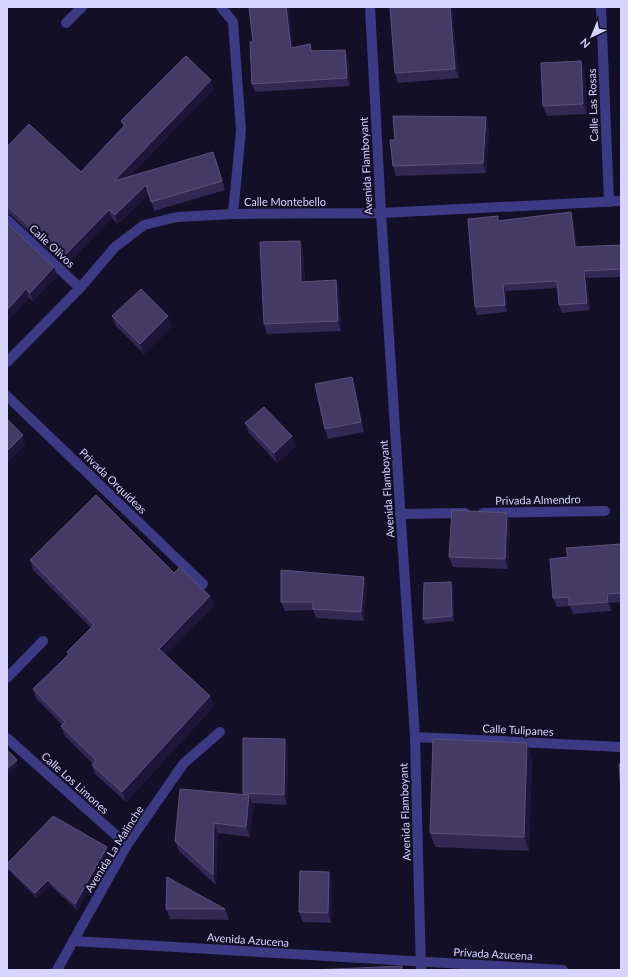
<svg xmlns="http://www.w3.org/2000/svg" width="628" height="977" font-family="Lato,sans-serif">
<rect width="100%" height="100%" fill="#130f26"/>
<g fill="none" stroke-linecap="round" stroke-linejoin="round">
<!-- street -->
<path stroke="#3d3a85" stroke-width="10" d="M221 7 233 22 241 130 233 214
M370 7 381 213 415 737 421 970
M601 7 609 202
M66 23 82 7
M7 220 80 288
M7 362 80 288 115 247 144 225 177 217 233 214 381 213 621 201
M7 396 203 584
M483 513 605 511
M400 514 465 513
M7 678 43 641
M415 737 621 747
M7 738 127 845
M73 941 563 970
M57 970 127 845 184 763 220 732"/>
</g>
<!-- wall -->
<path fill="#312854" d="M249 7H289L293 48 310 44 312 51 345 50 348 58 350 86 255 92 252 84 253 42Z
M390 7H452L459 78 398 83 395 73Z
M585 71 587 114 547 116 543 106Z
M214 89 130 176 217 161 225 190 154 211 149 194 118 224 112 218 66 266 11 215 8 214H7V147L81 172 123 127 121 121Z
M489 127 486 173 396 176 393 166Z
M573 219 577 247 621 245V277L587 278 590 310 562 313 559 305 558 288 506 291 507 312 477 315 475 307 500 221Z
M7 223 54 267 57 276 33 301 29 298 7 322Z
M300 241 303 251 305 282 336 280 339 290 341 331 267 334 264 324Z
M112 316 172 326 144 354 116 326Z
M352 377 355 387 364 432 328 439 325 429Z
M245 423 296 446 277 463 249 433Z
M507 513 510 523 508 569 453 567 449 557Z
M621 544V602L610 603 611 611 573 614 570 606 557 607 553 598 568 557Z
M30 560 174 573 210 596 214 606 166 655 210 696 214 706 126 802 95 774 92 765 93 764 64 735 61 726 62 725 36 698 33 689 68 655 67 652 91 628 33 570Z
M364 577 367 585 364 621 316 618 313 610 285 611 281 602Z
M451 582 453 587 454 621 425 624 423 619Z
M288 748 287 805 252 803 253 805 250 837 218 833 216 885 179 851 175 841 243 795V793Z
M532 757 529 851 435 847 430 833Z
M109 852 77 910 50 885 37 898 8 870 7 868V864Z
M329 872 332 882 331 923 303 922 299 912Z
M166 909H225L229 920 170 919Z"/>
<!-- shaded-wall -->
<path fill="#1d163a" d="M286 7H289L294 57 291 48Z
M450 7H452L459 78 455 69Z
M345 50 348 58 350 86 347 78Z
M581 61 585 71 587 114 583 104Z
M211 80 214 89 117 190 114 181Z
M486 117 489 127 486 173 483 163Z
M213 152 217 161 225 190 222 181Z
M146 185 149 194 118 224 115 215Z
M109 210 112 218 66 266 63 257Z
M571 212 573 219 578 254 575 247Z
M300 241 303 251 305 292 301 282Z
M54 267 57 276 33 301 30 293Z
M584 271 587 278 590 310 587 303Z
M336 280 339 290 341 331 338 321Z
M503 284 506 291 507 312 505 305Z
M26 289 29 298 7 322V310Z
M168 316 172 326 144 354 140 344Z
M352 377 355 387 364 432 361 422Z
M23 435 26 444 7 463V451Z
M292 436 296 446 277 463 274 453Z
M507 513 510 523 508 569 505 559Z
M364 577 367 585 364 621 361 612Z
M451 582 453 587 454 621 452 616Z
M607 594 610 603 611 611 608 602Z
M210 596 214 606 163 658 159 649Z
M210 696 214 706 126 802 122 792Z
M285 739 288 748 287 805 284 795Z
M527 743 532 757 529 851 524 837Z
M17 760 18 765 7 776V769Z
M249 795 253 805 250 837 246 827Z
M214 823 218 833 216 885 213 875Z
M107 847 109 852 77 910 75 904Z
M329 872 332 882 331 923 328 913Z
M48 880 50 885 37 898 35 893Z"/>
<!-- building -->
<path fill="#433a66" stroke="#5a527e" d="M249 7H286L291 48 310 44 311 51 345 50 347 78 252 84 250 42H253Z
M390 7H450L455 69 395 73Z
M186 56 211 80 114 181 213 152 222 181 151 202 146 185 115 215 109 210 63 257 7 206V147L29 124 81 172 125 125 121 121Z
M581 61 583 104 543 106 541 63Z
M393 116 486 117 483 163 393 166 390 140H395Z
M571 212 575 247 621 245V269L584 271 587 303 559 305 557 281 503 284 505 305 475 307 468 219 498 216V221Z
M7 223 54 267 30 293 26 289 7 310Z
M300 241 301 282 336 280 338 321 264 324 260 242Z
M141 289 168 316 140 344 112 316Z
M352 377 361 422 325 429 315 384Z
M264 407 292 436 274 453 245 423Z
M7 419 23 435 7 451Z
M96 495 174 573 180 567 210 596 159 649 210 696 122 792 92 765 96 760 61 726 65 722 33 689 69 654 67 652 94 625 30 560Z
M452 510 507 513 505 559 449 557Z
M621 544V593L607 594 608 602 569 605V597L553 598 550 559 568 557 566 548Z
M281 570 364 577 361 612 313 609V602H281Z
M451 582 452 616 423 619 424 583Z
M243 738 285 739 284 795 243 793Z
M433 739 527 743 524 837 430 833Z
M7 750 17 760 7 769Z
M619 764H621V793Z
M180 789 249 795 246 827 214 823 213 875 175 841Z
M53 816 107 847 75 904 48 880 35 893 7 866V864Z
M300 871 329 872 328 913 299 912Z
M167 877 225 909H166Z
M402 966V970H311Z"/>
<g text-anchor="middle" stroke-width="4" stroke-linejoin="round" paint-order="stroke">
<!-- street labels -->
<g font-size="11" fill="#d9d4ff" stroke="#130f26">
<text transform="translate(593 105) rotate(-92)" y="4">Calle Las Rosas</text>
<text transform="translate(366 166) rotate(-93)" y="4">Avenida Flamboyant</text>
<text x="285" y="206">Calle Montebello</text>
<text transform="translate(52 246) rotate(43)" y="4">Calle Olivos</text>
<text transform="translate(113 481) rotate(44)" y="4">Privada Orquídeas</text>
<text transform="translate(387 489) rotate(-94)" y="4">Avenida Flamboyant</text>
<text transform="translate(538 500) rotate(-1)" y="4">Privada Almendro</text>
<text transform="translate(518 730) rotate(3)" y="4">Calle Tulipanes</text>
<text transform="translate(75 783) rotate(42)" y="4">Calle Los Limones</text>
<text transform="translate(405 812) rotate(-92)" y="4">Avenida Flamboyant</text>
<text transform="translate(114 849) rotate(-58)" y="4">Avenida La Malinche</text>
<text transform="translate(248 940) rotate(4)" y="4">Avenida Azucena</text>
<text transform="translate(493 954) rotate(3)" y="4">Privada Azucena</text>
</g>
</g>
<!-- border -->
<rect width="628" height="977" fill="none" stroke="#d9d4ff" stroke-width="16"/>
<!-- north arrow -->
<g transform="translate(592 36) rotate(224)" stroke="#130f26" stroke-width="3" paint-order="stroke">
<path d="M0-3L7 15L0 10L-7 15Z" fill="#d9d4ff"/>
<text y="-6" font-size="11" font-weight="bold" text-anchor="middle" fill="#d9d4ff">N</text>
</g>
</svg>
